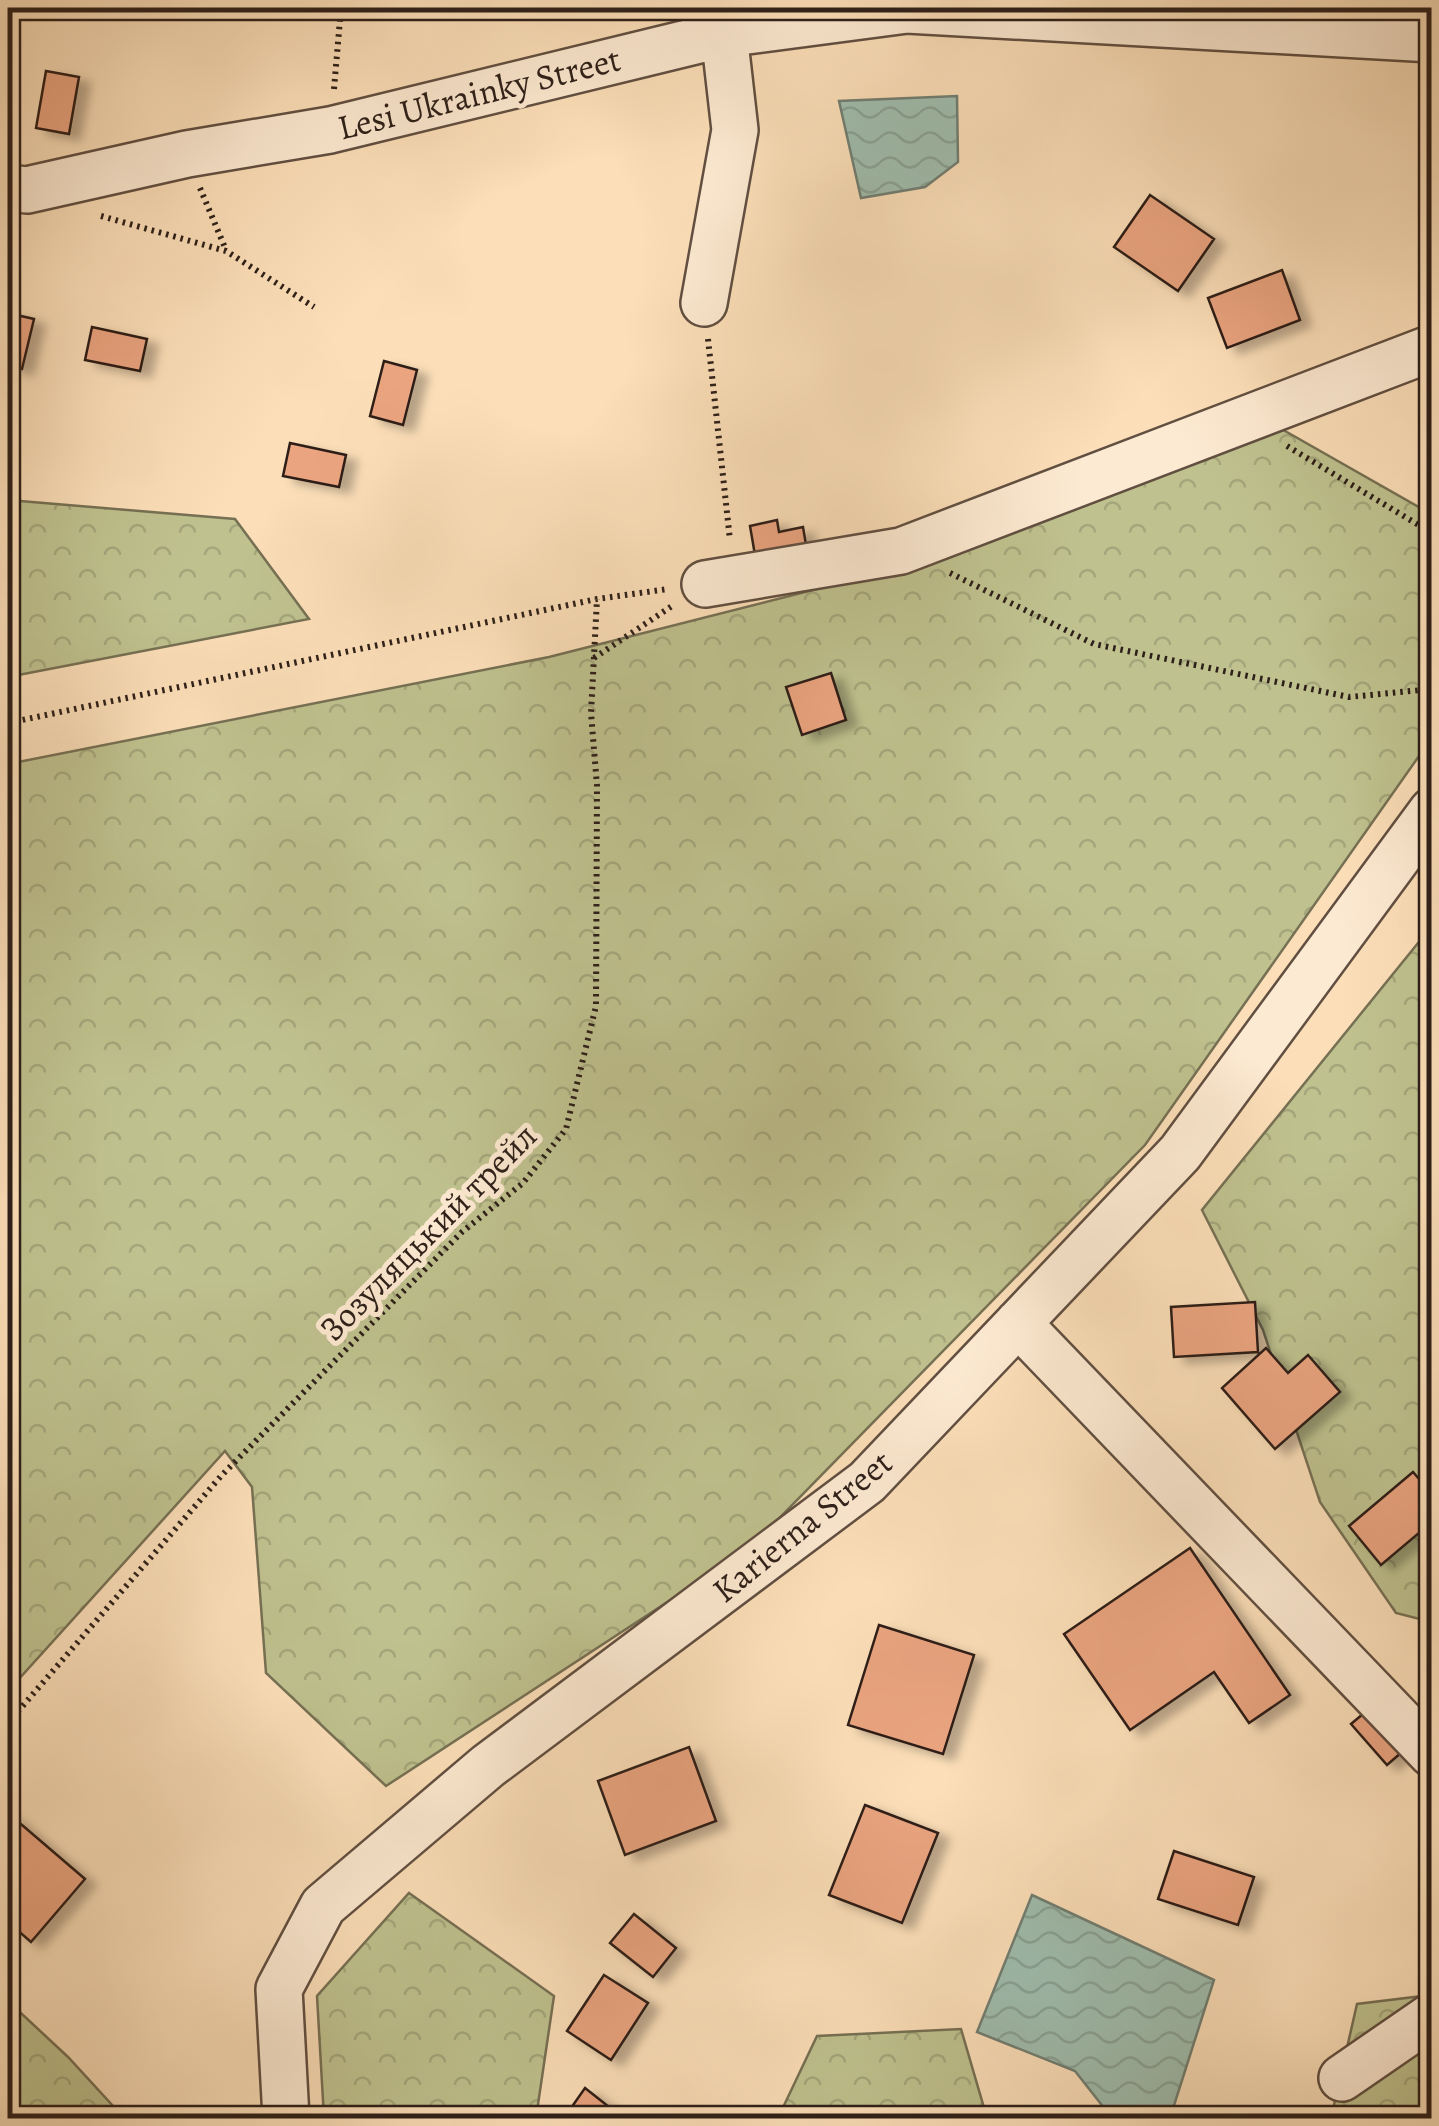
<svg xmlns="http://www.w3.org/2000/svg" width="1439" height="2126" font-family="Alegreya,serif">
<defs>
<pattern id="forest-crowns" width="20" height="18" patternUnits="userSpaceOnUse" patternTransform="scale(2.5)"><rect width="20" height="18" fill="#bfc28f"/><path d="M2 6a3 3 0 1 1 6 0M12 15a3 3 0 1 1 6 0" fill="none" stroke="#a4a67b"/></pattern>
<pattern id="water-waves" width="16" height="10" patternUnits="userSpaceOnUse" patternTransform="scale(2.5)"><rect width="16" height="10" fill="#9fbdae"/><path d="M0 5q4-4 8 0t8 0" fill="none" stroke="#89a295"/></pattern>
<filter id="shadow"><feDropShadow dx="11" dy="6" stdDeviation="5" flood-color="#0004"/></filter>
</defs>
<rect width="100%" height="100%" fill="#fcdfb9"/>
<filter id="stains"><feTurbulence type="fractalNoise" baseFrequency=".002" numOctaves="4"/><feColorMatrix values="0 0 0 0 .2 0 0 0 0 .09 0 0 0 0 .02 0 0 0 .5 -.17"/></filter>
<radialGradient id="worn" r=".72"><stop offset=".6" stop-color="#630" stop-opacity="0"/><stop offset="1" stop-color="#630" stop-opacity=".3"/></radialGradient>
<!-- forest -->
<path fill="url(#forest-crowns)" stroke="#767054" stroke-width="2.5" d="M1271 423 1431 514V739L1145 1145 750 1548 386 1786 266 1673 252 1487 225 1451 8 1691V764L549 657 880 573Z
M8 500 235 519 309 619 8 677Z
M1431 927V1622L1396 1613 1320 1502 1263 1330 1202 1210Z
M409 1893 554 1996 536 2118H324L317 1996Z
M1431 1995V2118H1331L1357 2004Z
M8 2001 68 2057 124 2118H8Z
M961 2029 987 2118H778L817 2036Z"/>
<!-- water -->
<path fill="url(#water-waves)" stroke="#717e72" stroke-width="2.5" d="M957 96 958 162 925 187 861 198 839 101Z
M1032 1895 1214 1980 1170 2118H1112L1075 2071 977 2032Z"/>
<!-- building -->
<path fill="#eaa480" stroke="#2d1f19" stroke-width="2.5" filter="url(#shadow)" d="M46 71 79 77 69 134 36 128Z
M1150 195 1214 239 1178 291 1114 247Z
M1282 270 1300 320 1227 348 1208 298Z
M8 313 34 319 22 369 8 365Z
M92 327 147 339 140 371 85 360Z
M384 361 417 370 403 425 370 416Z
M290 443 346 455 339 487 283 476Z
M777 520 779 532 803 527 807 551 756 561 750 526Z
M831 673 846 720 802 735 786 687Z
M1255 1302 1258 1352 1174 1357 1171 1307Z
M1266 1348 1288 1373 1308 1355 1340 1392 1275 1449 1222 1388Z
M1413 1472 1432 1494V1522L1381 1565 1349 1526Z
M1190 1548 1290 1695 1249 1723 1214 1672 1130 1730 1064 1634Z
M879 1625 974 1655 943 1754 848 1725Z
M1375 1704 1410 1745 1387 1765 1351 1724Z
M689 1747 716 1821 625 1855 598 1781Z
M865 1805 938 1833 902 1923 829 1895Z
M8 1813 85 1879 31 1942 8 1922Z
M1174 1851 1254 1877 1238 1925 1158 1899Z
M634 1914 676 1948 653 1977 610 1943Z
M604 1975 648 2003 611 2060 567 2031Z
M585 2088 623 2118H564Z"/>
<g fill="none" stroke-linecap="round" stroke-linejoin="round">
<!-- minor casing -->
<g stroke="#614f41" stroke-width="50">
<path id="minor" d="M8 188 27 190 187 154 330 130 724 34 907 10 1432 39
M704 303 735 130 724 34
M705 584 901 551 1432 348
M1018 1323 1432 1754
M1342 2078 1432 2016
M286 2118 279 1989 323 1906 488 1766 867 1482 1180 1153 1432 811"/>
</g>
<!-- path -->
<path stroke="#2d1f19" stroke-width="6" stroke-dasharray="2.5 5" stroke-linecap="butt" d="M334 89 341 8
M200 188 226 250
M101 216 226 251 314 307
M708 339 730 540
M1287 446 1432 533
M950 573 1094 644 1349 697 1432 689
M594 658 675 604
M8 723 597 599 668 589
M8 1723 221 1476 462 1232 523 1183 566 1129 596 1006 597 786 591 713 597 599"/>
<!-- minor -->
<use href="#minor" stroke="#fdead2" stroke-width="45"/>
</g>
<g text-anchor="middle" stroke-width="10" stroke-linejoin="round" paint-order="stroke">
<!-- street labels -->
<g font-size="35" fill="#2d1f19" stroke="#fdead2">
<text transform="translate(479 93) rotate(-14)" y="12">Lesi Ukrainky Street</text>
<text transform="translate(428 1232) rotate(-45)" y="12">Зозуляцький трейл</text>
<text transform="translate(802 1526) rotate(-39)" y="12">Karierna Street</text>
</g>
</g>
<!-- margin -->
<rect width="1439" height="2126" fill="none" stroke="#fcdfb9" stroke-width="40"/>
<rect x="10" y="10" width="1419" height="2106" fill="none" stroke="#2d1f19" stroke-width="5"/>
<rect x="20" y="20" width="1399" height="2086" fill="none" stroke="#2d1f19" stroke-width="2.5"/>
<rect width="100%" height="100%" filter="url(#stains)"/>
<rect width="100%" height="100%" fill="url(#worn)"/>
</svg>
